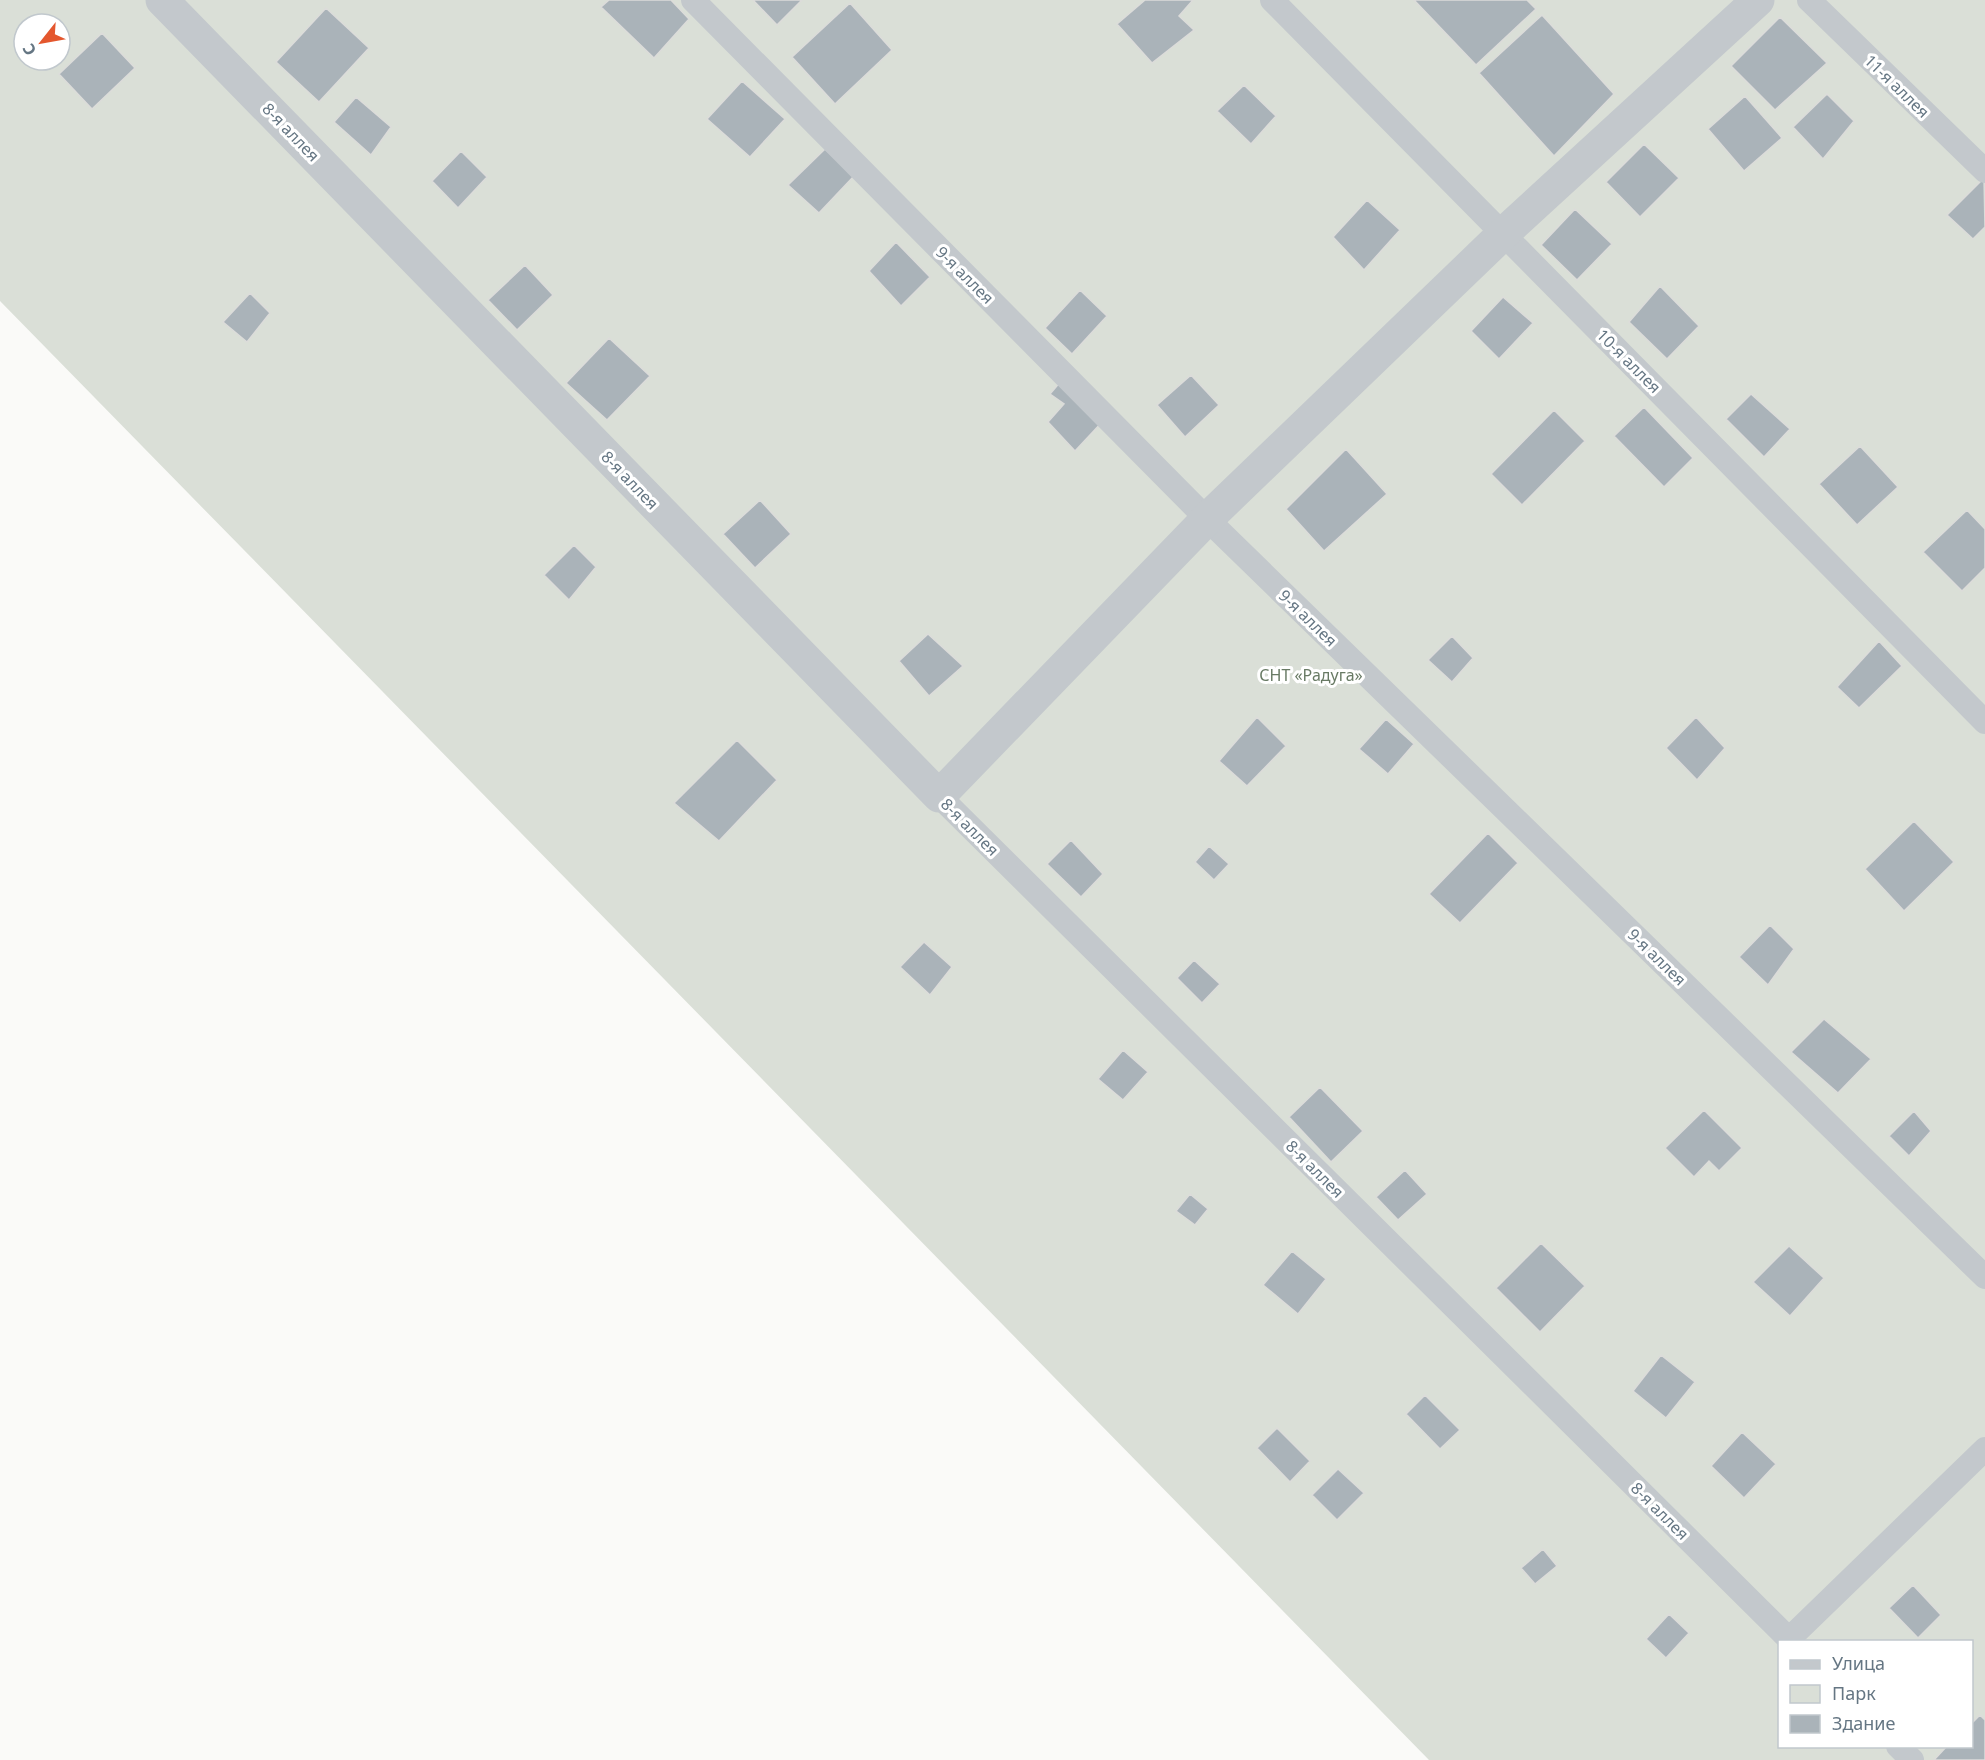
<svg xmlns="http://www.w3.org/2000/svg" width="1985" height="1760" font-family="'Noto Sans',sans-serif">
<rect width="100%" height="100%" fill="#fafaf8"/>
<!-- green -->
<path fill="#dadfd7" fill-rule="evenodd" d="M0 0H1985V1760H1429L0 301ZM24 24H60V60H24ZM1780 1642H1972V1746H1780Z"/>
<!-- building -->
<path fill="#aab3b9" stroke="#dcdcda" stroke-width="1.5" d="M609 0H671L689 19 654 58 601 7Z
M753 0H802L777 25Z
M1145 0H1193L1179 16 1194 30 1152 63 1117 24Z
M1414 0H1527L1536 9 1476 65Z
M850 3 892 50 835 104 792 57Z
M326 8 369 48 319 102 276 62Z
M1542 15 1614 94 1554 156 1479 73Z
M1780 17 1827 63 1775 110 1731 66Z
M102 33 135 68 92 109 59 74Z
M742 81 785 119 750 157 707 119Z
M1244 85 1276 116 1251 144 1217 111Z
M1827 94 1854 121 1823 159 1793 127Z
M1745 96 1782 138 1744 171 1708 129Z
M356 97 391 127 371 155 334 122Z
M1644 144 1679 178 1640 217 1606 182Z
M825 149 854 176 819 213 788 185Z
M461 151 487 177 458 208 432 181Z
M1984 178 1985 227 1973 239 1947 215Z
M1367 200 1400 230 1364 270 1333 237Z
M1575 209 1612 244 1577 280 1541 245Z
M896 242 930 277 901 306 869 271Z
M525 265 553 295 517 330 488 300Z
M1660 286 1699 326 1667 359 1629 322Z
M1080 290 1107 316 1072 354 1045 328Z
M250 293 270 313 247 342 223 322Z
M1503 297 1533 323 1499 359 1471 331Z
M609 338 650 376 607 420 566 383Z
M1191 375 1219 405 1185 437 1157 405Z
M1061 381 1104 420 1075 451 1048 422 1064 404 1050 394Z
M1751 394 1790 429 1764 457 1726 419Z
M1644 407 1693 458 1664 487 1614 436Z
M1554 410 1585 441 1522 505 1491 474Z
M1860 446 1898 487 1857 525 1819 484Z
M1346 449 1387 494 1324 551 1286 509Z
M760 500 791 534 755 568 723 534Z
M1967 510 1985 529V568L1962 591 1923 552Z
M574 545 596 567 569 600 544 575Z
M928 634 963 666 929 696 899 661Z
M1452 636 1473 658 1452 682 1428 660Z
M1879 641 1902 666 1859 708 1837 687Z
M1257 717 1286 746 1247 786 1219 761Z
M1696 717 1725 748 1697 780 1666 748Z
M1386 719 1414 744 1388 774 1359 749Z
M737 740 777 780 719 841 674 803Z
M1914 821 1954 862 1904 911 1865 869Z
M1488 833 1518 863 1460 923 1429 894Z
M1071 840 1103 874 1081 897 1047 864Z
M1209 846 1229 864 1214 880 1195 862Z
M1770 925 1794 949 1768 985 1739 957Z
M924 942 952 967 930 995 900 967Z
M1194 960 1220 984 1202 1003 1177 978Z
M1824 1019 1871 1059 1838 1093 1791 1052Z
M1123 1050 1148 1072 1123 1100 1098 1079Z
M1320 1087 1363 1131 1331 1162 1289 1117Z
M1704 1110 1742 1148 1719 1171 1709 1161 1694 1177 1665 1148Z
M1914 1111 1931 1131 1909 1156 1889 1136Z
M1405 1170 1427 1194 1398 1220 1376 1197Z
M1190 1194 1208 1209 1195 1225 1176 1211Z
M1541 1243 1585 1286 1540 1332 1496 1288Z
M1789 1246 1824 1278 1790 1316 1753 1282Z
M1292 1251 1326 1279 1298 1314 1263 1285Z
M1661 1355 1695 1382 1666 1418 1633 1391Z
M1425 1395 1460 1430 1440 1449 1406 1414Z
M1277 1428 1310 1461 1290 1482 1257 1448Z
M1742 1432 1776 1464 1744 1498 1711 1466Z
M1338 1469 1364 1493 1337 1520 1312 1495Z
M1543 1549 1557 1566 1535 1584 1521 1568Z
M1913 1585 1941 1615 1918 1638 1889 1608Z
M1669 1614 1689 1633 1666 1658 1646 1639Z
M1980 1715 1985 1720V1760H1934L1947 1746H1972V1723Z"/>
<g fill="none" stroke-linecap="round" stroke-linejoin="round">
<!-- service -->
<path stroke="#c3c8cc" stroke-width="24" d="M693 0 1207 519 1985 1277
M1272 0 1985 722
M1809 0 1985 171
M939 796 1792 1642
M1789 1639 1985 1449
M1898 1746 1912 1760"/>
<!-- minor -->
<path stroke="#c3c8cc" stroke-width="33" d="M162 0 939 796 1207 519 1503 234 1758 0"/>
</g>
<g text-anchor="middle" stroke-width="6" stroke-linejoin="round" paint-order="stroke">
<!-- street labels -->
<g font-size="16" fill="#657683" stroke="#fff">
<text transform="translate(1897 86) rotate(44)" y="6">11-я аллея</text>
<text transform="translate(291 132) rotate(46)" y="6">8-я аллея</text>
<text transform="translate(965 275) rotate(45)" y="6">9-я аллея</text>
<text transform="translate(1629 361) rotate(45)" y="6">10-я аллея</text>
<text transform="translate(630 480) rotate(46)" y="6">8-я аллея</text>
<text transform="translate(1308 618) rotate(44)" y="6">9-я аллея</text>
<text transform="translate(970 827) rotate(45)" y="6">8-я аллея</text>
<text transform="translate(1657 957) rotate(44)" y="6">9-я аллея</text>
<text transform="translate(1315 1169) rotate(45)" y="6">8-я аллея</text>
<text transform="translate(1660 1511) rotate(45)" y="6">8-я аллея</text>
</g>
<!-- park labels -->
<g font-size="16" fill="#687a64" stroke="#fff">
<text x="1311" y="681">СНТ «Радуга»</text>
</g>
</g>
<!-- legend -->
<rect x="1778" y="1640" width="195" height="108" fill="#ffffff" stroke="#c1c8cd" stroke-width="1.5"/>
<rect x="1790" y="1660" width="30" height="9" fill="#c3c8cc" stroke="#c1c8cd" stroke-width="1.5"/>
<text x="1832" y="1670" font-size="18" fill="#657683">Улица</text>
<rect x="1790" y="1685" width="30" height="18" fill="#dadfd7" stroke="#c1c8cd" stroke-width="1.5"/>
<text x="1832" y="1700" font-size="18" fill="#657683">Парк</text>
<rect x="1790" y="1715" width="30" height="18" fill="#aab3b9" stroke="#c1c8cd" stroke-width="1.5"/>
<text x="1832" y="1730" font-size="18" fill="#657683">Здание</text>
<!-- north arrow -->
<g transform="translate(42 42) rotate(239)"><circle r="28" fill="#ffffff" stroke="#c1c8cd" stroke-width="1.5"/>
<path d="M0-4.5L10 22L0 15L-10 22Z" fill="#e4572e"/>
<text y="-9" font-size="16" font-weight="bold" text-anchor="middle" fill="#657683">С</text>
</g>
</svg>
